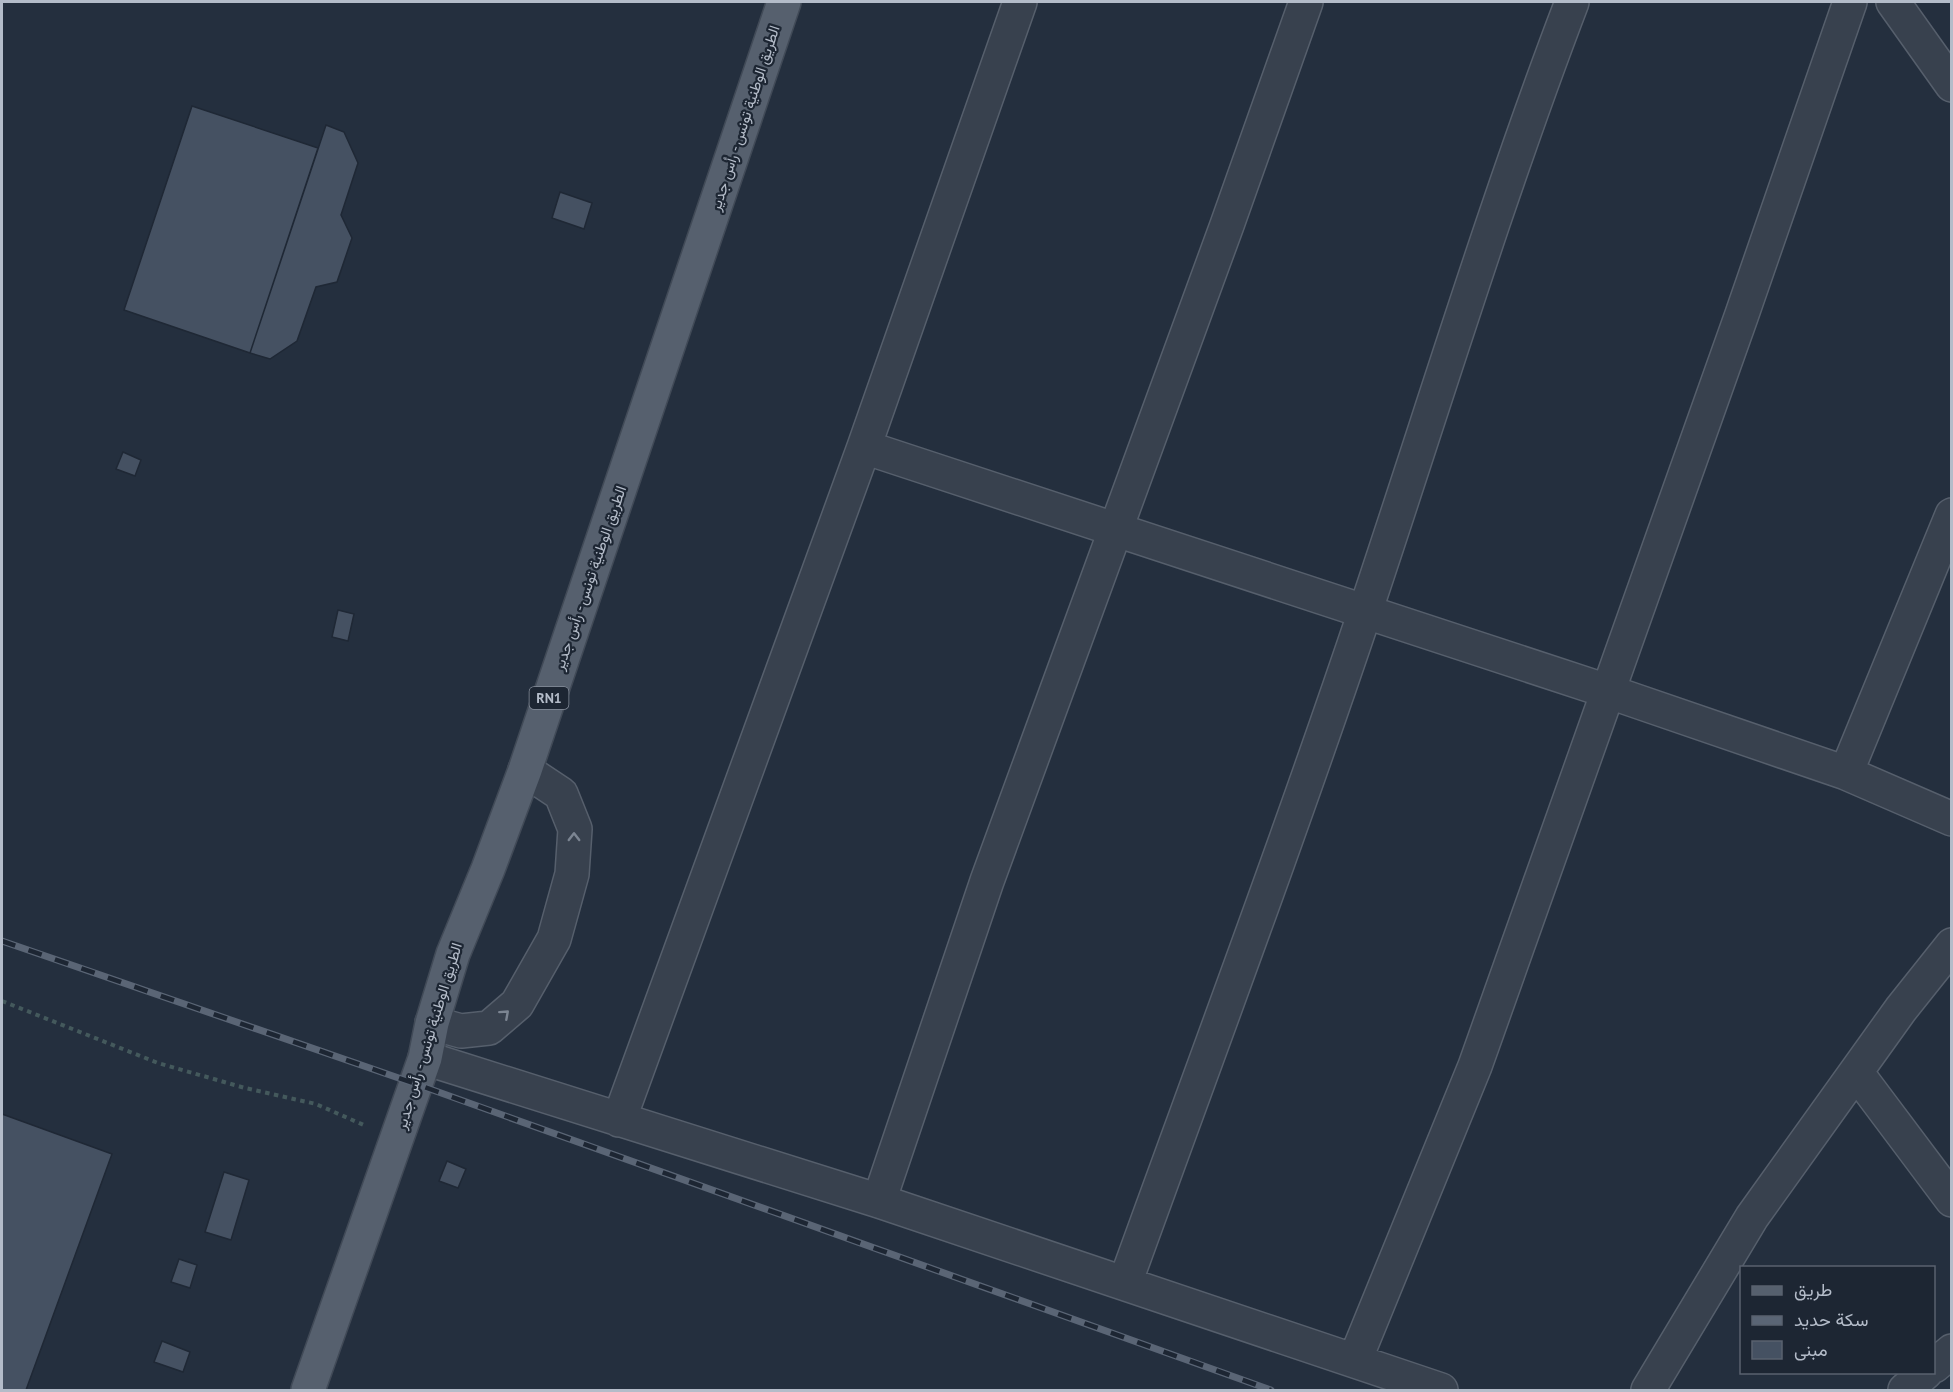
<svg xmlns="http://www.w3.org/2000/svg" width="1953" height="1392" font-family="'PT Sans',Vazirmatn,sans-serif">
<rect width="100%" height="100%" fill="#242f3e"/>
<!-- building -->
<path fill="#455162" stroke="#1f2835" stroke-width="1.5" d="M192 106 318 148 250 353 124 310Z
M326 125 344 132 358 163 341 215 352 238 337 282 316 287 297 341 270 359 250 353Z
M560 192 592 203 584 229 552 218Z
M123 452 141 460 135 476 116 469Z
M338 610 354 614 348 641 332 637Z
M2 1114 112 1154 26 1390H2Z
M447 1161 466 1169 458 1188 439 1181Z
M224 1172 249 1180 231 1240 205 1232Z
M179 1259 197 1265 190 1288 171 1282Z
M162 1341 190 1352 183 1372 154 1362Z"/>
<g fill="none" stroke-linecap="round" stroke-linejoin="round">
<!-- minor casing -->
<g stroke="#565f6c" stroke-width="36">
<path id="minor" d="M1893 2 1952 85
M864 447 1607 691 1846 773 1952 819
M1846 773 1952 515
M432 1023 461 1031 489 1028 517 1004 554 939 572 874 575 829 561 794 525 770
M425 1058 879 1201 1441 1390
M1856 1072 1952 1200
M619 1120 864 447 1020 2
M879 1201 987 881 1227 225 1306 2
M1125 1283C1206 1059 1290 835 1366 609 1434 406 1496 201 1572 2
M1355 1360 1475 1066 1741 317 1850 2
M1934 1366 1952 1351
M1648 1390 1752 1217 1901 1009 1952 945
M1905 1390 1926 1372"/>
</g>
<!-- major casing -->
<g stroke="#414a57" stroke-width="36">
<path id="major" d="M308 1390 425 1058 432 1023 453 954 488 869 525 770 784 2"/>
</g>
<!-- path -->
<path stroke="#44595c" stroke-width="4" stroke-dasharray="4.5 4.5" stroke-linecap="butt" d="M2 1001 158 1063 245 1088 316 1104 366 1126"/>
<!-- minor -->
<use href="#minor" stroke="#38414e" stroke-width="33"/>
<!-- major -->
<use href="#major" stroke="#56606e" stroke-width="33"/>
<!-- rail casing -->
<g stroke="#5a6575" stroke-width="7">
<path id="rail" d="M2 941 416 1084 1271 1390"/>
</g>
<!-- rail -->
<use href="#rail" stroke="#1d2633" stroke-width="4.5" stroke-dasharray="14" stroke-linecap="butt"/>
</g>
<!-- one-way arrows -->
<defs><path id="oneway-chevron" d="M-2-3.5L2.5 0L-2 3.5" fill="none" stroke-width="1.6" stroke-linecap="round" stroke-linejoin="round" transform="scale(1.5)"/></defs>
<g stroke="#7c8592">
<use href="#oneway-chevron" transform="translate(574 837) rotate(-90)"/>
<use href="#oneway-chevron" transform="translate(505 1014) rotate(-42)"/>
</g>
<g text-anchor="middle" stroke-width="4.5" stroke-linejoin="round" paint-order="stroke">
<!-- shield labels -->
<rect fill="#1d2633" stroke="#878f9c" stroke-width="1.5" x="529.5" y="687" width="39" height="22" rx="4.5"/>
<g font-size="14" font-weight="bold" fill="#b4bcc9">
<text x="549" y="703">RN1</text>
</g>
<!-- street labels -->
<g font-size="15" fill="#b4bcc9" stroke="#1d2633">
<text transform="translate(745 118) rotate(-72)" y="5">الطريق الوطنية تونس - رأس جدير</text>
<text transform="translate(590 578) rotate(-71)" y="5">الطريق الوطنية تونس - رأس جدير</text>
<text transform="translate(429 1036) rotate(-73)" y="5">الطريق الوطنية تونس - رأس جدير</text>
</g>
</g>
<!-- border -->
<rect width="1953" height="1392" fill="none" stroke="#b4bcc9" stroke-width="6"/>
<!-- legend -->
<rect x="1740" y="1266" width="195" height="108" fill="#1d2633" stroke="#59626f" stroke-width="1.5"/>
<rect x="1752" y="1286" width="30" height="9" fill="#56606e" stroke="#59626f" stroke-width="1.5"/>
<text x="1794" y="1296" font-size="18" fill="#b4bcc9">طريق</text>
<rect x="1752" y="1316" width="30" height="9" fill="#5a6575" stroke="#59626f" stroke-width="1.5"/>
<text x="1794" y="1326" font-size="18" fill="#b4bcc9">سكة حديد</text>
<rect x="1752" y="1341" width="30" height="18" fill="#455162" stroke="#59626f" stroke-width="1.5"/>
<text x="1794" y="1356" font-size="18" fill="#b4bcc9">مبنى</text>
</svg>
